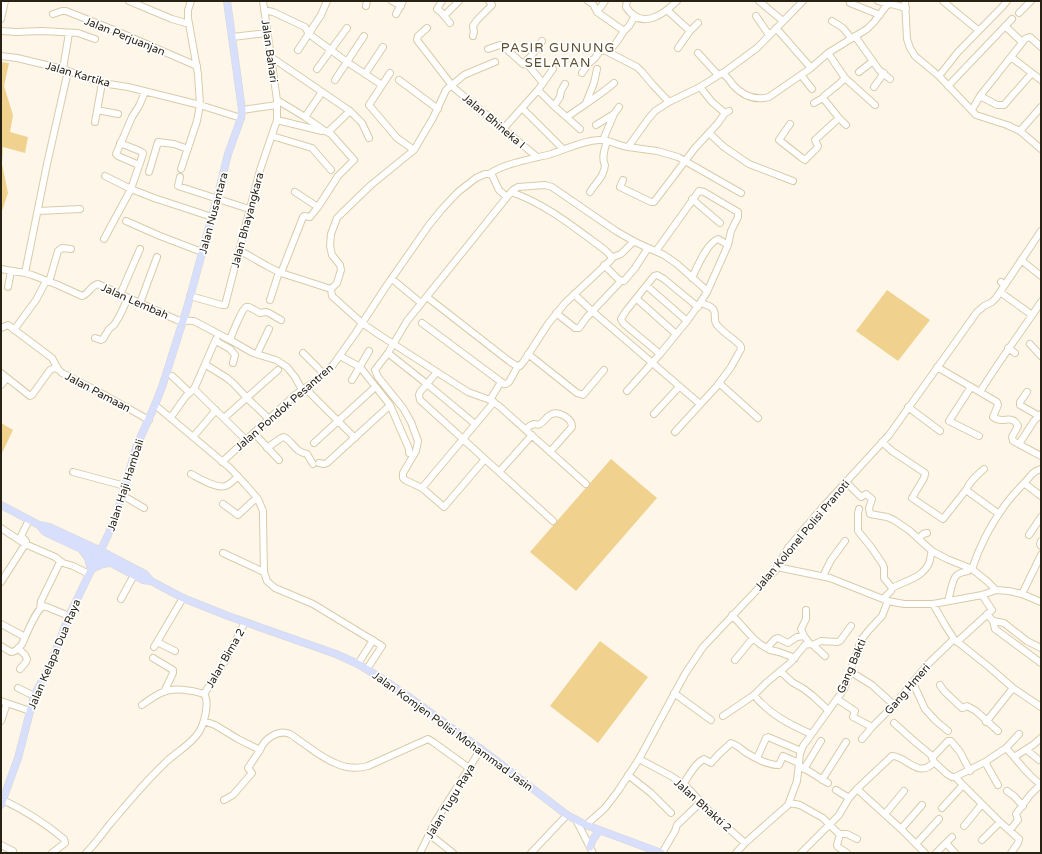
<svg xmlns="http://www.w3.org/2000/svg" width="1042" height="854" font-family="'Varela Round',sans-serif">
<rect width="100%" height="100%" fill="#fef7e9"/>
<!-- green -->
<path fill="#f0d28e" d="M1 62 9 63 4 86 13 115 10 132 28 137 25 153 3 147 2 164 8 193 1 214Z
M887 290 930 320 898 361 856 331Z
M1 423 13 430 1 455Z
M611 459 657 498 576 591 530 552Z
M600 641 648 677 598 743 550 706Z"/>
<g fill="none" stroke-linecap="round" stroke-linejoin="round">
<!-- minor casing -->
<g stroke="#dacba8" stroke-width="8">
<path id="minor" d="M129 1 172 19 189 24
M392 1 401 6
M442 1 437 9 441 12 450 23
M588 1 593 4 597 12 624 31
M627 1 626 7C641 30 662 16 677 1
M759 1 783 21
M878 1 888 4
M905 1 907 39 910 48 915 56 939 76 976 115 1007 125 1020 131 1041 149
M943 1 950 7 978 30
M850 3 880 15
M366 6 367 1
M264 10 273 12 305 27 309 34 347 62 382 85
M667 10 690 31
M597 12 605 1
M1019 13 1031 1
M53 14 62 11H66L114 30 197 66
M396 14 403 1
M444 16 459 1
M756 16 769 35
M1 19 5 1
M832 21 843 28 851 38
M1005 26 1022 42
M427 28 418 36 417 40 454 88 536 156
M776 28 811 68
M1 31 16 32 42 31 78 33 95 39
M473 36 474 32 473 26 477 20 492 5 489 1
M855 36 879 70 890 79
M232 37 268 33
M678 48 690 31 698 23
M488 49 500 45H502L523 64 528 65 543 83 538 90 504 128
M298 50 321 15 327 1
M610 53V50L616 43 624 31 629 26 635 16
M698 53 718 75
M1 56 17 58 63 69 102 83 128 87 200 105 241 118
M271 57 350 111 362 123 369 138
M1011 57 1041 80
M495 62 478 69 464 75 446 90 433 118 414 150 371 185 344 211 337 218 331 234 330 246 332 255 340 265 341 270 337 283 331 289 332 296 362 323 378 334 468 392 490 400 499 406 586 484
M523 64 532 55 542 41
M63 69 69 33
M317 69 347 28
M859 72 873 61
M390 73 369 105 397 138 414 150
M582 73 588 64 595 58 599 52 604 50 637 67 642 72 653 85 669 102
M723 73 757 48 803 1
M365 74 383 47
M801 75 812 89
M939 76 958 52 1003 6 1007 1
M845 78 875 105
M335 80 364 36
M399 80 438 109
M543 83 553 69
M948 86 1012 19
M700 87 712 102 725 113 729 111
M874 87 884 73
M538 90 554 106 580 129
M980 96 997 105H1004L1032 73
M277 100 305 117 325 131 331 134 354 160 338 176 318 207 310 217 304 216 303 217 281 273
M586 103 594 83 597 69
M814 103 823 98
M554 106 560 97 561 91 565 84
M522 108 563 149
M973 108 980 96 1025 39 1027 38 1030 37 1041 47
M97 110 118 114
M242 110 277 105
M305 117 322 92
M567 117C582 106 599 96 614 83
M839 118 846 125
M277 120 322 131
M95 122 102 83
M790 124 779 140 802 158 805 160 817 148 818 146 815 140 839 118 823 98 824 96 839 84 845 78 828 53
M596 125 614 114
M1020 131 1041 107
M328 132 350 111
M709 133 724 147 749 164 793 181
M272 136 312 148 331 170
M603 140 614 114 619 107
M628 147 657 151 678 157 741 193
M139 165 118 156 116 154 132 117 139 106 145 92
M181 169 197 121 200 105 198 74 188 18V10L191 1
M149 172 158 142 174 144 188 149
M489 174C505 163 532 159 551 154 567 149 581 141 599 140 609 139 618 146 628 147L649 118 655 111 669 102 700 87 722 73C727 76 730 81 733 85 743 96 754 101 769 97L811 68 828 53 867 29 874 22 887 5 891 4 906 8
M105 176 131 189 154 198 212 217
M180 177 178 186 249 209
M623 180 620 187 651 202H654L695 148 718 123 725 113
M295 192 318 207
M590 192C596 182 604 177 605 165 601 158 605 148 607 141
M692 199 720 223
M38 211 80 209
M126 221 160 236 202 252
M104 239 131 189 143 154V153L140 151 120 143
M239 250 267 266 281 273 331 289
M656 251 699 191 704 192 738 212V217L731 231 728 245 707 292
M611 258 621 254 634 241
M1021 260 1041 276
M604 265 618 279 623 281H624L635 268 648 248
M1 269 25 273 32 275 58 285 82 296C89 294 90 286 98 284L177 320C184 322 188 320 194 321L230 340 253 353 276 360 287 367 295 377 302 390
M25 273 47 164 68 71
M692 278C697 267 707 243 718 239L728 245
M392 279 421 303
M49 282 58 251 62 248 71 249
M1001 282 1002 283
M647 286 687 321
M8 287 11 271
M1000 292 1032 315
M574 294 592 311 700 404
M120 295 140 249
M190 296 222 305H225L260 170 277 120V100L263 1
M427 297 509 361 515 365 520 366 524 361 548 324 565 303 611 260V256L605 250C575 228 546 204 511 192
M637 299 676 334
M270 300 279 272
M140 303 157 257
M556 313 575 328H579L587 317 621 281
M422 323 504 384H506L509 382 518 366
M1 328 8 325 52 358 58 369 62 373 99 392 149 420
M14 330 36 300 46 281
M95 338 101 340 103 339 109 329 114 325 119 317 128 298
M230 340C232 334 242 309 246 307 247 307 248 307 249 307L260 313 266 312 269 313 281 320
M216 341 230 349 235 355 233 363
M1030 344 1041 356
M1008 348 1015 353
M303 353 324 374
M388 353 427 384 475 424
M257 354 269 329
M528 354 577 393 583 395 604 370
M660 354 623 323 621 319 626 311 654 276 657 275 664 279 698 307
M340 356 360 367 390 405 409 449V453
M206 365 227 378 234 384 247 398 269 419
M937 367 997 402 998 405 993 417C1002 425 1012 413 1018 426L1012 437 1013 441 1041 456
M437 372 420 392 419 395 420 400 553 521
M1 373 30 396 32 395 50 370 54 368 58 369
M172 376 189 392
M352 380 369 351
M719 383 758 418
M1 385 7 378
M971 387 949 421 979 436
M305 388 355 438
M194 389 246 440
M980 392C999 361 1021 332 1041 302
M1027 392 1020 402V405L1039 416
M490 400 501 382
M155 405 230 468 245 484 258 499 263 511V518L264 572 267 581 275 588 313 604 382 646 367 669
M908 407 940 431
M654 414 679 387
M171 417 186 396 193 390 195 387 216 339
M224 418 278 370
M526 429C528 427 530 425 534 424 538 424 536 426 540 424 544 422 546 417 550 415 558 410 572 418 572 427L550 452
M675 432 717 386 731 367 741 349V347L739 344C732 338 723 332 717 325 712 320 718 312 712 308 709 305 704 304 700 303
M254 433 279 460
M193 437 216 410
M882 442 892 451 925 473V474L924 478 912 498 943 519 966 490
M314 443 372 390
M1019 444 1034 421 1041 414
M267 448 281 438 284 437C294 442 293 451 307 454L313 464
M485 459 444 507 422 488 405 480 403 478V473L416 451 418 441 411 422 403 408 378 377 375 370 388 353 407 321 507 197 513 190 518 187 545 185 552 187 616 231 635 242 664 255 677 264 705 289 707 292 700 303 687 321 660 354 627 391
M222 462 295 395 318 379 333 365 355 334 385 288 429 225 442 209 458 192 476 178 485 174H489L492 175 499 190 507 197
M319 463 324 464 327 463 387 408
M984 469C977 475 970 481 966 490L999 514
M73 472 125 486
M499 472 532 435
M191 474C199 478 216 489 225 486 230 485 234 480 238 476
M846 482 861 497 866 494 872 499 869 508 870 514 887 517 894 520 910 531 932 551 947 559 972 569 988 582 996 590
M1024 483 1041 496
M422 488 494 402
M122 495 144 508
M223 504 238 515 239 514 253 501 258 499
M859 509 858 513V531L871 547 882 563 884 567V578L892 588
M1 528 25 544 55 557 63 563 73 566 89 574
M1029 535 1041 517
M919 538 923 534 927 533
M1041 541 1040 544 1041 546
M223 553 264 572
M777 567 830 578 888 601 904 604H933L982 595 996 590 1009 591 1022 594 1041 602
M972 569C980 545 993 520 1009 500 1016 491 1025 483 1032 474L1036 471 1041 469
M823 576 831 560 845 541
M1 582 26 543V541L21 536 29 520
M1022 594 1041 555
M121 599 134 575
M883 599 891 591 892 588C904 581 923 578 929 563 931 559 930 555 932 551
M948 601C950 595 952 580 956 576 958 573 964 572 968 571
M933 604 945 625 954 639 989 667 1013 688 1041 707
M40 609 41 601 60 562
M987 614 993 621 1004 623 1027 641 1041 648
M732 615 753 638 760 644 770 650 779 652 795 658
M993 621 995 629 1041 663
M1 624 25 637
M804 636 801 629 806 619V610
M157 642 175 651
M957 642 992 610 982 595
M813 645 825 656
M1 646 11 652C16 652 19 648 22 644 27 634 34 613 43 606L47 607 69 616
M154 647 183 598
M18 648 25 655 27 659 26 662 20 669
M767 648 775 639 778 638 788 643 797 637 804 636 810 644 813 645 821 641 837 642 840 641 851 626
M153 658 173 670V673L164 692
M735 660 753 638
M358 664 373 640
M780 671 792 682 804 689 813 696 828 710
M851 672 872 685 894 705
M913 683 925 709 936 721 948 731
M940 685 944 691 962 708H963L967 706 976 711 998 731
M18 688 34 696
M674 693 689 704 711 720
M204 694 226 660 245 622
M754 695C769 714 789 724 811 734
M837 699 855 711 853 717 872 727
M1 701 30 711
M723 716 754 695 766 683 790 663 805 645 810 644
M1 721 7 703
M204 721 215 725 238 739 260 750C264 739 278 729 290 734 294 736 297 739 300 741 312 749 322 758 335 763 345 768 357 769 368 766L428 739 433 742 469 768
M986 722 1013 688
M894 723 914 741 931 755 934 762 947 774 952 777H955L985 762 1006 748 1019 734
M862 739 872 727 894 705 927 665 954 639
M1006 748C1016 758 1030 779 1041 784
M1027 749 1029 752 1039 760
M758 756 766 738 768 737 801 751
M1014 757 1033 745 1041 738
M932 758 948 741H951L960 752 970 771
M639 759 671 776 686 786 712 814 745 843
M985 762 998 785
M799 765 828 783
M804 769 821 741
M628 775 651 793 671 813
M955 777 1000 822 1019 839 1018 843 1011 853
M822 780 846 742
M683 784C689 776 695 763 704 759L711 763 719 754 731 743C737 745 740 748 745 752 755 758 767 765 779 765L783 756 799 763
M857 789 901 829 925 853
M836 790 849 798
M1007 791 1014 796 1023 806
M1 799C24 810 45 823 64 839L65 843 52 853
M224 800 233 795 252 773 248 768 260 750
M789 803 800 805 823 818 837 832 840 834
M942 808 963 785
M885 814 904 791
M576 820 593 853
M586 825 605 808 618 791 639 759 685 674 703 647 770 576 775 571 788 548 822 508 889 435 977 312 984 306 992 302 996 298 1041 231
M964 826 982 804
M901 829 922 805
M1010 830 1018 820 1016 814 1030 795 1041 784
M429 834 453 853
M840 834 837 845 838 847 847 853
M840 834H847L857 839
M982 840 1000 822
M946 843 952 837
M916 844 939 819
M1 845 13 851
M86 853C95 844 102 834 110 824 127 804 144 783 163 765 174 753 190 746 199 732 204 724 210 702 204 694 192 690 173 687 161 693 154 696 148 701 142 705
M420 853 435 822 481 749
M531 853 567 815
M662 853 675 831 677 825 701 802
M736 853 745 843 788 805 797 781 800 754 803 746 844 689 861 640 869 630 882 616 888 601
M801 853 839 815 849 798 857 789 892 756C905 755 919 780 934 762
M936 853 946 843 955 853"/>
</g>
<!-- major casing -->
<g stroke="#d8d7d5" stroke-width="8">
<path id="major" d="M1 505 39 525 49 527 101 551 145 574 151 581
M39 525 44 531 49 534 111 563 143 580 151 581 183 598 228 616 336 654 358 664 384 680 409 697 481 749 567 815 586 825 661 853
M82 550 88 558 91 570C97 566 102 563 110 563
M1 805 18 758 34 696 51 663 69 616 108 535 117 513 137 445 155 405 162 387 187 308 217 198 228 154 241 118 242 110 227 1
M590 847 593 839 599 831"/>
</g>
<!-- minor -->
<use href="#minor" stroke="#fff" stroke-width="6"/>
<!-- major -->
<use href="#major" stroke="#d7dffd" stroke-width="7"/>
</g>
<g text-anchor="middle" stroke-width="3.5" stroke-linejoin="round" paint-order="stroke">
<!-- street labels -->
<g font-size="11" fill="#282215" stroke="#fff">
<text transform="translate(125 36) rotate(22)" y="4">Jalan Perjuanjan</text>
<text transform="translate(270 51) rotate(82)" y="4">Jalan Bahari</text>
<text transform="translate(78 74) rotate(16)" y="4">Jalan Kartika</text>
<text transform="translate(494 121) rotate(40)" y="4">Jalan Bhineka I</text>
<text transform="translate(213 213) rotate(-75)" y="4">Jalan Nusantara</text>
<text transform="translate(247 220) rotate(-75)" y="4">Jalan Bhayangkara</text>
<text transform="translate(135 301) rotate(24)" y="4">Jalan Lembah</text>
<text transform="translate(98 392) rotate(28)" y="4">Jalan Pamaan</text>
<text transform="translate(284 407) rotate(-41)" y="4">Jalan Pondok Pesantren</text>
<text transform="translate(125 485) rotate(-72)" y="4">Jalan Haji Hambali</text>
<text transform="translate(802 535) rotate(-50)" y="4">Jalan Kolonel Polisi Pranoti</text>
<text transform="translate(54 654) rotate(-67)" y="4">Jalan Kelapa Dua Raya</text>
<text transform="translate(225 658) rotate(-60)" y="4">Jalan Bima 2</text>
<text transform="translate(851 666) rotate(-67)" y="4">Gang Bakti</text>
<text transform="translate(907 689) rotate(-49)" y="4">Gang Hmeri</text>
<text transform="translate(453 731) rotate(36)" y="4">Jalan Komjen Polisi Mohammad Jasin</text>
<text transform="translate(450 801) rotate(-59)" y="4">Jalan Tugu Raya</text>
<text transform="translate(703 805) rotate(42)" y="4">Jalan Bhakti 2</text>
</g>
<!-- quarter labels -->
<g font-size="13" letter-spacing="1" fill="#5c4e2f" stroke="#fff">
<text x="558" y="52">PASIR GUNUNG<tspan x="558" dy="15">SELATAN</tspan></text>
</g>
</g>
<!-- border -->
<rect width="1042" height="854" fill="none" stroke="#282215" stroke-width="4"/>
</svg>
